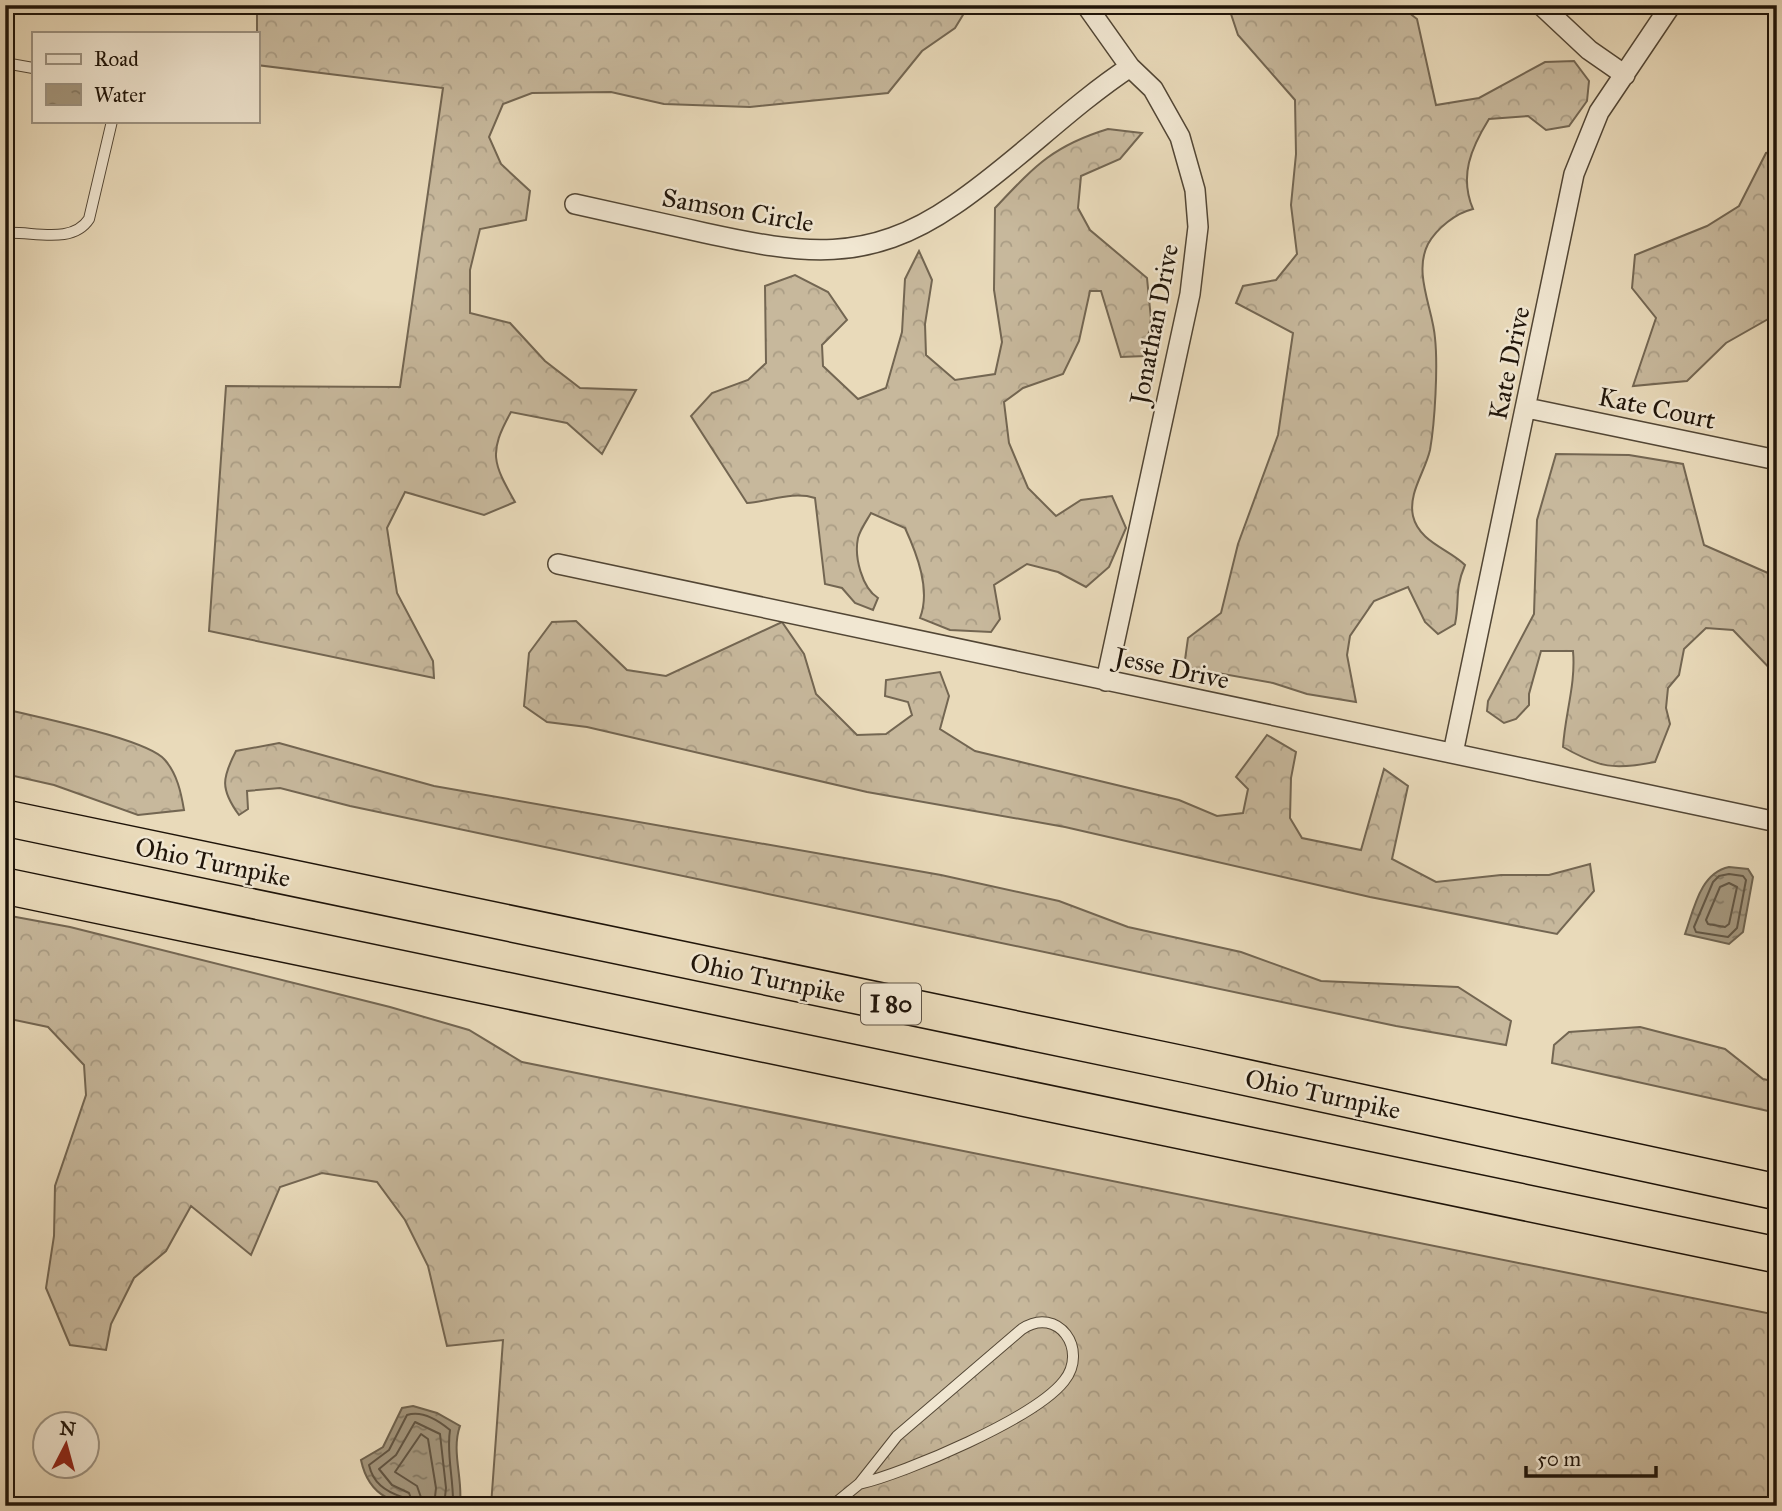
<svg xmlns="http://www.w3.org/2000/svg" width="1782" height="1511" font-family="'IM FELL Great Primer',serif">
<defs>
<pattern id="forest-crowns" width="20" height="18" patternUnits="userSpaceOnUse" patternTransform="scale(1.75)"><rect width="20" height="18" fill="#c7b89c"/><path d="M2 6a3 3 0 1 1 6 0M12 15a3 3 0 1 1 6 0" fill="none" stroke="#aa9d85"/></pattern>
<pattern id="water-ripples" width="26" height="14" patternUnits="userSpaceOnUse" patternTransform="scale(1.75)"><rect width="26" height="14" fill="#a4977e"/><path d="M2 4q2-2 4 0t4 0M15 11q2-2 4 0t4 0" fill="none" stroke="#857a65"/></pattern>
</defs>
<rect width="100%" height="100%" fill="#e9daba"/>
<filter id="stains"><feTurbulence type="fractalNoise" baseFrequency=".00286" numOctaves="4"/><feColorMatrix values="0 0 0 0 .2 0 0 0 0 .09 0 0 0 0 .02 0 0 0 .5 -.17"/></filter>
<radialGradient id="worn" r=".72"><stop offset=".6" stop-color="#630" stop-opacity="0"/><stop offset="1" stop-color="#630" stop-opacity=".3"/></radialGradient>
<!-- forest -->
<path fill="url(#forest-crowns)" stroke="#736652" stroke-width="2" d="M257 5H969L955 28 922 51 888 93 750 107 664 104 611 92 532 93 503 104 489 137 501 164 530 191 526 220 480 229 470 270V313L510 323 545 361 580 388 636 390 602 454 567 423 511 412C488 453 493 463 515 502L484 515 405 492 387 528 397 593 433 661 434 678 209 631 226 386 400 387 443 88 257 65Z
M1228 5H1399L1417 19 1436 105 1479 98 1545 62 1574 61 1589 81 1587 101 1569 126 1546 130 1528 116 1489 119C1471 148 1459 176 1473 209 1456 213 1437 228 1428 244 1413 273 1433 309 1435 338 1438 366 1435 422 1430 450 1425 472 1408 493 1413 516 1419 542 1449 549 1465 565 1454 591 1460 600 1455 624L1438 634 1425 622 1408 587 1374 601 1350 636 1347 655 1356 702 1307 694 1273 683 1184 667 1188 638 1221 613 1238 544 1278 435 1293 333 1236 303 1243 286 1276 280 1297 254 1291 205 1296 154 1295 100 1238 35Z
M1108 129 1142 133 1120 159 1081 176 1078 208 1090 230 1147 278 1151 319 1145 356 1121 357 1101 291H1090L1079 341 1063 374 1023 388 1004 402 1009 443 1028 488 1056 516 1081 500 1112 496 1126 528 1109 567 1086 587 1058 572 1027 564 994 585 1000 619 991 632 950 630 920 618C931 590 917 554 905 528L871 513C867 520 860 530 858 538 854 557 862 588 878 598L873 610 855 603 842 588 825 584 815 498C793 491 770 501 747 503L691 416 712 393 748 380 766 363 765 286 795 275 828 292 847 320 822 345 823 366 858 399 886 388 902 332 905 279 919 251 932 280 925 324 926 355 955 380 995 374 1002 342 994 290 995 208C1034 167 1052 146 1108 129Z
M1777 151V314L1726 343 1687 381 1633 386 1656 318 1632 288 1635 255 1707 226 1739 206 1766 153Z
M1556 454 1629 455 1683 464 1704 545 1777 577V676L1733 630 1706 628 1684 649 1679 675 1668 688 1666 708 1670 724 1655 762C1614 770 1600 768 1563 747 1565 714 1576 684 1573 651H1541L1529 694V705L1516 719 1504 723 1487 711 1488 701 1534 614 1537 520Z
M576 621 627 670 666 676 782 622 804 654 816 694 857 735 886 734 912 715 908 702 885 696 886 680 940 672 949 696 940 729 975 751 1179 800 1217 816 1243 813 1248 789 1236 777 1267 735 1296 752 1291 778 1290 818 1302 838 1361 850 1384 769 1408 786 1392 859 1436 882 1501 875H1549L1590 864 1594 891 1557 934 1370 897 1065 827 867 792 587 727 547 722 524 706 529 653 552 622Z
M5 709C36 717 148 739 165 760 177 774 181 792 184 810L138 815 54 785 5 774Z
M279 743 434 786 941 875 1059 901 1128 927 1241 952 1321 981 1458 987 1511 1021 1506 1045 1396 1026 350 806 280 788 247 791 248 809 239 815C220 789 222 778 236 751Z
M5 915 70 927 390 1007 469 1030 522 1062 1777 1315V1506H491L503 1340 447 1346 428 1266 405 1220 377 1182 322 1173 280 1187 251 1255 191 1206 166 1251 134 1278 111 1324 106 1350 70 1345 46 1288 54 1236 55 1186 86 1095 84 1065 48 1027 5 1018Z
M1640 1027 1725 1049 1763 1079 1777 1082V1113L1552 1063 1554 1045 1569 1032Z"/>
<!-- water -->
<path fill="url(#water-ripples)" stroke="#6f634f" stroke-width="2" d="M1729 867 1748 869 1753 877 1743 932 1729 944 1685 934C1694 909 1700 873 1729 867Z
M413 1406 437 1413 460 1426C451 1451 463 1478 460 1504 451 1507 441 1506 432 1506 396 1506 369 1498 361 1460L383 1447 402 1408Z"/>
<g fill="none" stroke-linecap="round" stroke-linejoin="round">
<!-- shore -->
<path stroke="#625644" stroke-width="2" d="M1729 874 1743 876 1746 880 1737 928 1728 937 1696 932 1694 927 1713 882 1719 876Z
M1729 883 1737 887 1729 924 1725 927 1708 924 1706 920 1720 887Z
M405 1506 402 1497C385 1491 373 1483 369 1465L389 1450 407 1415C422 1410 438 1420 450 1430 446 1454 454 1480 453 1506
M414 1506 409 1493 392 1485 379 1469 396 1455 415 1422 440 1434 446 1488 444 1506
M424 1506 417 1486 395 1472 421 1434 428 1439 436 1488 434 1506"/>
<!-- lane casing -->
<g stroke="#524635" stroke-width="12">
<path id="lane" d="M5 63 33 68
M5 233C33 231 72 245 89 219L112 121
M832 1506 859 1484 897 1436 1022 1329C1058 1305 1089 1350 1064 1381 1035 1418 906 1473 859 1484"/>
</g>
<!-- street casing -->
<g stroke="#524635" stroke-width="22">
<path id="street" d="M1086 5 1130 67 1153 89 1180 137 1195 190 1198 227 1190 294 1106 681
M1541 5 1589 50 1625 75
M575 204C619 214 662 223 705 233 802 254 867 265 954 205 1016 163 1068 108 1130 67
M1527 408 1777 460
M558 564 1777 822
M1453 753 1574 174 1599 112 1671 5"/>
</g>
<!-- highway casing -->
<g stroke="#1f1409" stroke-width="38">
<path id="highway" d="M5 818 1193 1066 1777 1192
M5 886 1777 1255"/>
</g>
<!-- lane -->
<use href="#lane" stroke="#f1e7d2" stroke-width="10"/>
<!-- street -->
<use href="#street" stroke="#f1e7d2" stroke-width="19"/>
<!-- highway -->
<use href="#highway" stroke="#e9daba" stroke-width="35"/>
</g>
<g text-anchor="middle" stroke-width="5" stroke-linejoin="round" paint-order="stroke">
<!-- shield labels -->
<rect fill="#f1e7d2" stroke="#5e5345" stroke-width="2" x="861" y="983.5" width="60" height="41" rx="5"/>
<g font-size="24" font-weight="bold" fill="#1f1409">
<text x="891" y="1012">I 80</text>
</g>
<!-- street labels -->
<g font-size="26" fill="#1f1409" stroke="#f1e7d2">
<text transform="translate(738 210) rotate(10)" y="9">Samson Circle</text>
<text transform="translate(1154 324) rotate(-79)" y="9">Jonathan Drive</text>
<text transform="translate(1509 363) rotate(-78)" y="9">Kate Drive</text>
<text transform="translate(1657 408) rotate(12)" y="9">Kate Court</text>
<text transform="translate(1172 668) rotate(12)" y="9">Jesse Drive</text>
<text transform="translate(213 862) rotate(12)" y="9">Ohio Turnpike</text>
<text transform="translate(768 978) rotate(12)" y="9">Ohio Turnpike</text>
<text transform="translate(1323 1094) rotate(12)" y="9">Ohio Turnpike</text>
</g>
</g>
<!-- margin -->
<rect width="1782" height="1511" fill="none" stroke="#e9daba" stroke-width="28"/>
<rect x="7" y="7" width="1768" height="1497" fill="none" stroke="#1f1409" stroke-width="3.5"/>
<rect x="14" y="14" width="1754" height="1483" fill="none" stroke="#1f1409" stroke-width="2"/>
<!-- legend -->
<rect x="32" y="32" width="228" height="91" fill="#f1e7d2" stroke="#9d9382" stroke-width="2"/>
<rect x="46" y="54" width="35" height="10" fill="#f1e7d2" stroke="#9d9382" stroke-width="2"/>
<text x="94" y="66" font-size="21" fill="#1f1409">Road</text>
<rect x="46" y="84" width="35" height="21" fill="url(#water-ripples)" stroke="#9d9382" stroke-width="2"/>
<text x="94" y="102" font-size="21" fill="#1f1409">Water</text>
<!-- north arrow -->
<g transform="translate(66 1445) rotate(6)"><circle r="33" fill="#f1e7d2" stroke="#9d9382" stroke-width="2"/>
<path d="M0-5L12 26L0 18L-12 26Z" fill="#8f2418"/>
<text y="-10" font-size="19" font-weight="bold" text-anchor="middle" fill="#1f1409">N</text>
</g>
<!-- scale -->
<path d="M1526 1466v10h130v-10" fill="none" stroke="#1f1409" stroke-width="3.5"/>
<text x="1537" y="1466" font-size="21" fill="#1f1409" stroke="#f1e7d2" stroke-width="5" paint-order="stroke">50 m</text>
<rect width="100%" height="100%" filter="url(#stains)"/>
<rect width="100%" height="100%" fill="url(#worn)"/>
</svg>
